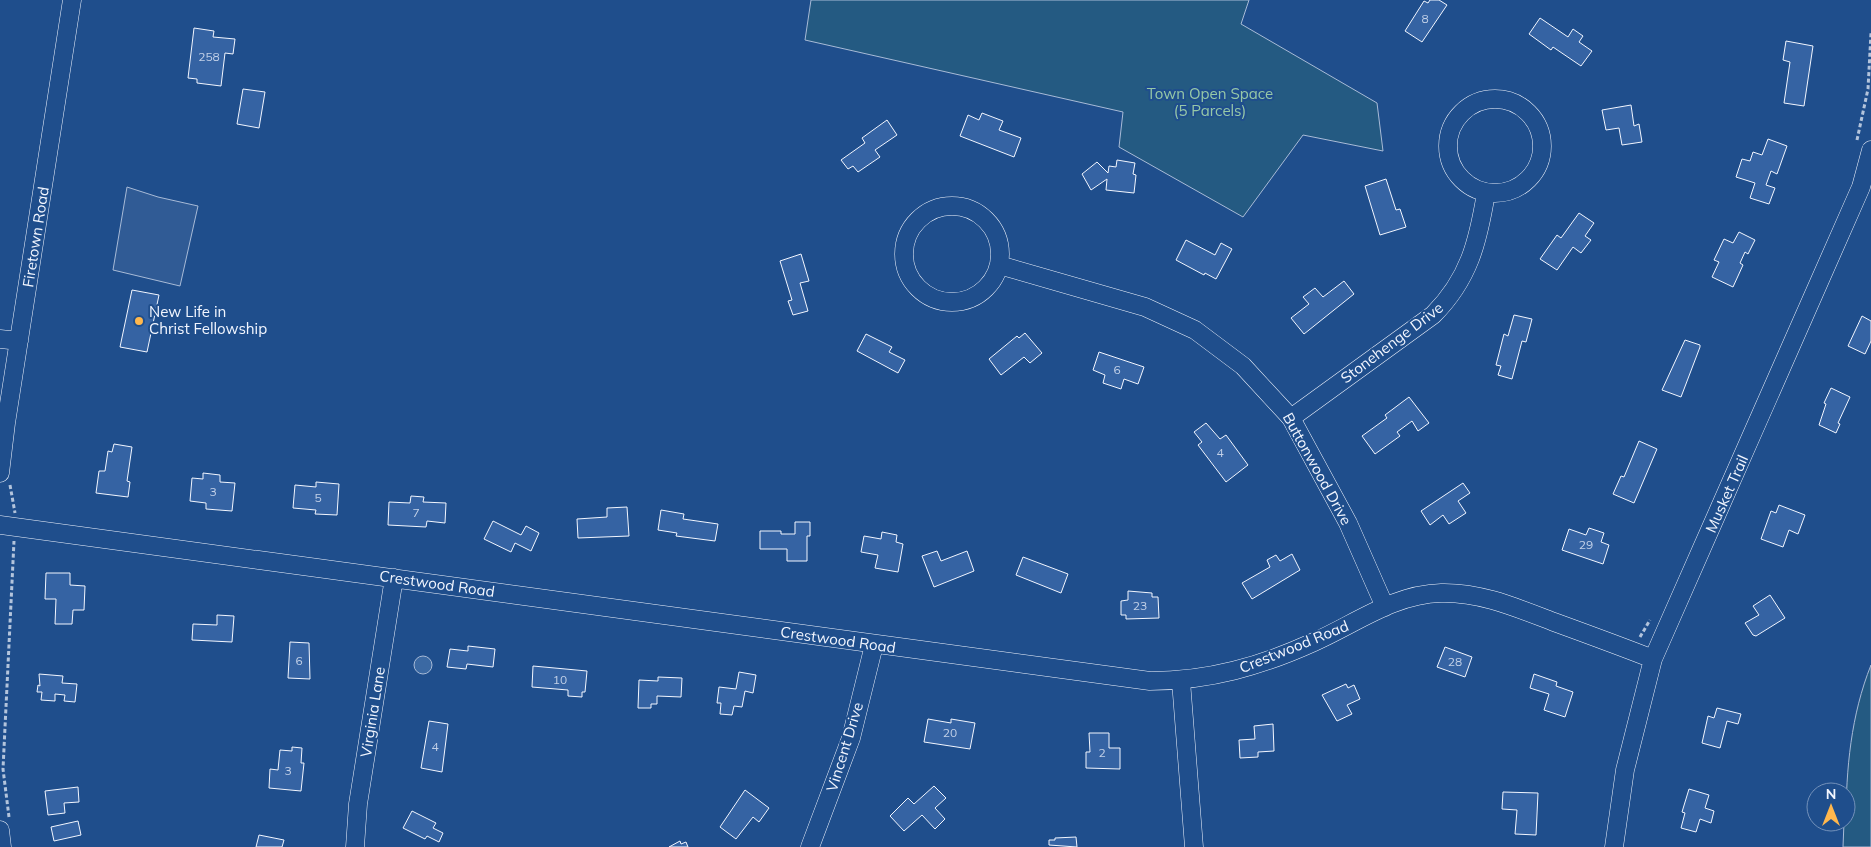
<svg xmlns="http://www.w3.org/2000/svg" width="1871" height="847" font-family="Mulish,sans-serif">
<rect width="100%" height="100%" fill="#1f4e8c"/>
<!-- green -->
<path fill="#245a82" stroke="#a8bbd7" d="M811 0H1249L1241 24 1377 103 1383 151 1303 135 1243 217 1119 147 1123 112 805 40Z
M1871 665V847H1843L1844 822H1846C1846 769 1851 715 1871 665Z"/>
<!-- parking -->
<path fill="#305b95" stroke="#a8bbd7" d="M127 187 158 197 198 206 180 286 113 270Z"/>
<!-- water -->
<path fill="#3b69a3" stroke="#a8bbd7" d="M414 665a9 9 0 1 1 18 0a9 9 0 1 1-18 0Z"/>
<!-- building -->
<path fill="#3563a3" stroke="#f2f6ff" d="M1430 0H1439L1447 5 1422 42 1405 31 1424 1 1428 3Z
M1540 18 1568 37 1573 29 1583 36 1579 42 1592 51 1581 66 1553 47 1551 50 1529 34Z
M194 28 214 31 213 37 235 39 233 54 225 53 221 86 197 83V79L188 78Z
M1786 41 1813 46 1804 106 1784 103 1790 62 1783 60Z
M243 89 265 92 259 128 237 124Z
M1631 105 1634 126 1639 124 1642 142 1622 145 1619 128 1606 130 1602 110Z
M982 113 1003 121 999 130 1021 138 1014 157 960 136 968 115 979 120Z
M887 120 897 135 875 150 880 157 858 172 853 166 848 169 841 160 865 143 862 138Z
M1768 139 1787 146 1777 174 1771 171 1766 185 1775 188 1769 204 1750 198 1755 183 1736 177 1742 159 1750 161 1753 152 1762 155Z
M1117 160 1135 163 1133 174 1136 175 1134 193 1106 190 1107 179 1091 190 1082 174 1097 162 1108 173 1109 166 1116 167Z
M1386 179 1396 210 1400 209 1406 227 1380 235 1365 186Z
M1579 213 1594 223 1585 236 1591 240 1581 253 1573 247 1557 270 1540 259 1557 235 1561 238Z
M1739 232 1755 240 1748 254 1745 252 1740 263 1743 265 1733 287 1712 277 1719 262 1714 260 1724 239 1733 243Z
M1186 240 1215 255 1221 243 1232 249 1216 279 1205 273 1204 275 1176 260Z
M801 254 809 281 800 283 808 311 793 315 788 301 792 300 780 261Z
M1344 281 1354 294 1304 334 1291 318 1309 304 1303 297 1315 288 1323 297Z
M132 290 159 295 147 352 120 347Z
M1514 315 1532 319 1526 342 1522 341 1512 379 1498 375 1501 366 1496 365 1504 334 1508 336Z
M1862 316 1871 321V341L1865 354 1848 346Z
M1025 333 1042 353 1030 363 1024 357 1001 375 989 359 1017 336 1019 338Z
M866 334 892 347 889 352 905 360 898 373 857 351Z
M1685 340 1700 345V347L1681 397 1662 390Z
M1099 352 1144 367 1138 384 1124 379 1121 389 1103 383 1105 375 1093 370Z
M1831 388 1850 397 1838 423 1840 424 1836 433 1819 425 1826 404 1824 403Z
M1409 397 1429 423 1418 431 1412 421 1397 432 1400 436 1375 454 1362 436 1387 418 1385 415Z
M1206 423 1220 439 1226 435 1248 465 1226 482 1198 445 1202 442 1194 432Z
M1639 441 1657 449 1634 503 1613 494 1621 476 1624 477Z
M114 444 132 447 127 481 130 482 128 497 96 493 99 471H105L108 451 112 452Z
M203 473 220 475V482L235 483 232 511 206 509V503L190 501 192 478 203 479Z
M316 482 339 484 337 515 315 514 316 510 293 508 295 485 316 487Z
M1463 483 1470 493 1458 501 1466 513 1449 524 1443 515 1430 525 1421 511Z
M411 496 424 497 423 502 446 503 445 523 427 521 426 527 388 525 389 502 410 503Z
M1779 505 1805 515 1798 534 1789 530 1783 547 1761 539 1771 511 1776 513Z
M627 507 629 536 578 538 577 519 607 517V508Z
M661 510 684 514 683 519 718 524 715 541 676 536 677 533 658 530Z
M493 521 521 535 526 526 539 533 531 551 515 543 511 552 484 539Z
M795 522H810V536H807V561H787V549H760V531H781V534H795Z
M1589 528 1604 533 1601 542 1609 545 1603 564 1562 550 1569 529 1586 535Z
M882 532 897 535 896 542 903 544 898 572 875 568 878 555 861 552 864 536 881 539Z
M937 551 941 561 967 551 974 571 934 587 922 556Z
M1292 554 1300 570 1252 599 1242 583 1270 567 1267 560 1276 555 1280 561Z
M1023 557 1068 574 1061 593 1016 575Z
M46 573H70V585L85 586 84 610H73L72 624H55L56 599H45Z
M1128 591 1152 593V597H1158L1159 618 1126 619V615H1121V601L1128 600Z
M1770 595 1785 618 1756 636 1753 635 1745 623 1759 615 1753 606Z
M217 615 234 616 232 642 192 640 193 624 217 625Z
M290 642 309 643 310 679 288 678Z
M468 646 495 649 493 667 467 664 466 669 447 667 450 649 468 651Z
M1445 647 1472 657 1465 677 1437 667Z
M533 666 587 671 585 692H582V697L568 696V690L532 687Z
M739 672 756 675 753 693 745 691 742 707 734 706 732 715 720 714 721 703H717L719 687 736 689Z
M39 674 63 676 62 683 77 684 75 702 64 701 65 695 55 694V701L41 700 42 692H37L38 685 40 686Z
M1534 674 1557 682 1556 686 1573 692 1565 717 1544 710 1549 694 1530 688Z
M658 677 682 678 681 697 657 696V704H651V708H638L639 680 658 681Z
M1346 684 1348 688 1354 685 1360 699 1347 705 1352 714 1337 721 1322 695Z
M1717 708 1741 714 1738 724 1727 721 1720 748 1702 743 1708 716 1714 718Z
M928 719 951 723V719L975 723 970 749 924 742Z
M429 721 448 724 442 772 421 768Z
M1273 724 1274 751 1258 752V757L1240 758 1239 740 1255 739 1254 726Z
M1089 733H1109V748H1120V769L1086 768V752H1090Z
M292 747 302 748 301 763H304L301 791 269 788 270 769 278 770 280 750 292 751Z
M934 786 946 798 935 808 945 819 935 829 922 815 904 831 890 816 908 798 914 804Z
M78 787 79 802 64 803 65 813 48 815 45 791Z
M1689 789 1709 795 1705 808 1714 811 1711 823 1700 819 1696 832 1681 828 1685 813 1682 812Z
M745 790 769 808 759 822 753 817 736 839 720 827Z
M1503 792 1538 793 1536 835 1515 834 1517 810 1502 809Z
M412 811 436 823 433 828 443 833 439 842 427 836 425 839 403 828Z
M78 821 81 835 54 841 51 827Z
M259 835 284 840 282 847H256Z
M1076 837 1077 847 1049 845V840H1055V838Z
M680 841 681 844 686 842 688 847H669Z"/>
<g fill="none" stroke-linecap="round" stroke-linejoin="round">
<!-- minor casing -->
<g stroke="#f2f6ff" stroke-width="19">
<path id="minor" d="M1448 146a47 47 0 1 1 94 0a47 47 0 1 1-94 0Z
M904 254a48 48 0 1 1 96 0a48 48 0 1 1-96 0Z
M999 265 1145 307 1195 330 1243 366 1291 418 1348 523 1385 607
M0 339 19 341
M1291 418 1433 315C1469 279 1478 242 1486 193
M0 473 6 423 72 0
M0 525 1150 681C1209 681 1261 666 1314 642 1355 624 1394 594 1441 593 1481 592 1517 608 1554 622 1587 634 1620 646 1653 659
M1181 681 1194 847
M0 830 2 847
M355 847 358 804 394 578
M810 847 851 738 874 645
M1614 847 1625 770 1653 659 1861 187 1871 150"/>
</g>
<!-- path -->
<path stroke="#b3c4dc" stroke-width="3" stroke-dasharray="4 2.5" stroke-linecap="butt" d="M1857 140 1868 89 1871 33
M10 485 15 513
M1640 637 1650 620
M9 817 3 769 14 541"/>
<!-- minor -->
<use href="#minor" stroke="#1f4e8c" stroke-width="18"/>
</g>
<!-- markers -->
<circle fill="#ffb74d" stroke="#1f4e8c" stroke-width="2" cx="139" cy="321" r="5"/>
<g text-anchor="middle" stroke-width="4" stroke-linejoin="round" paint-order="stroke">
<!-- number labels -->
<g font-size="12" fill="#c3d1e8">
<text x="1425" y="23">8</text>
<text x="209" y="61">258</text>
<text x="1117" y="374">6</text>
<text x="1220" y="457">4</text>
<text x="213" y="496">3</text>
<text x="318" y="502">5</text>
<text x="416" y="517">7</text>
<text x="1586" y="549">29</text>
<text x="1140" y="610">23</text>
<text x="299" y="665">6</text>
<text x="1455" y="666">28</text>
<text x="560" y="684">10</text>
<text x="950" y="737">20</text>
<text x="435" y="751">4</text>
<text x="1102" y="757">2</text>
<text x="288" y="775">3</text>
</g>
<!-- park labels -->
<g font-size="15" fill="#97c8a6" stroke="#1f4e8c">
<text x="1210" y="99">Town Open Space<tspan x="1210" dy="17">(5 Parcels)</tspan></text>
</g>
<!-- street labels -->
<g font-size="15" fill="#f2f6ff" stroke="#1f4e8c">
<text transform="translate(36 237) rotate(-81)" y="5">Firetown Road</text>
<text transform="translate(1392 343) rotate(-37)" y="5">Stonehenge Drive</text>
<text transform="translate(1317 469) rotate(61)" y="5">Buttonwood Drive</text>
<text transform="translate(1727 494) rotate(-66)" y="5">Musket Trail</text>
<text transform="translate(437 584) rotate(8)" y="5">Crestwood Road</text>
<text transform="translate(838 640) rotate(8)" y="5">Crestwood Road</text>
<text transform="translate(1294 647) rotate(-22)" y="5">Crestwood Road</text>
<text transform="translate(373 712) rotate(-81)" y="5">Virginia Lane</text>
<text transform="translate(845 747) rotate(-73)" y="5">Vincent Drive</text>
</g>
<!-- poi labels -->
<g font-size="15" fill="#f2f6ff" stroke="#1f4e8c" text-anchor="start">
<text x="149" y="317">New Life in<tspan x="149" dy="17">Christ Fellowship</tspan></text>
</g>
</g>
<!-- north arrow -->
<g transform="translate(1831 807)"><circle r="24" fill="#1f4e8c" stroke="#7391ba"/>
<path d="M0-4L9 19L0 12L-9 19Z" fill="#ffb74d"/>
<text y="-8" font-size="14" font-weight="bold" text-anchor="middle" fill="#f2f6ff">N</text>
</g>
</svg>
